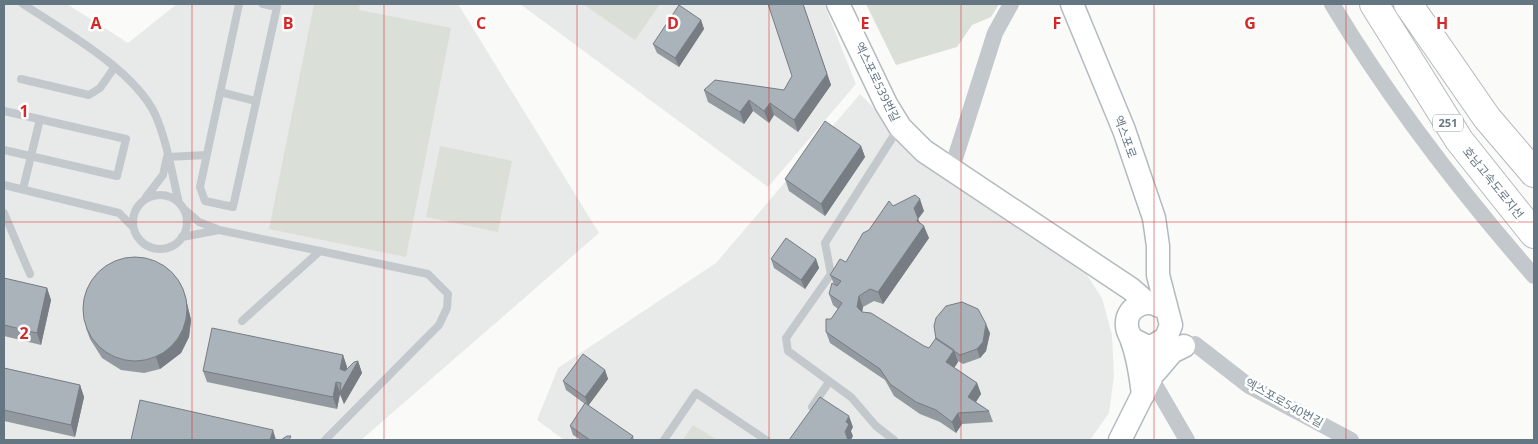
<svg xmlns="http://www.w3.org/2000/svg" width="1538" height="444" font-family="'Open Sans','Noto Sans KR',sans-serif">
<rect width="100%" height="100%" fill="#fafaf8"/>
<!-- built -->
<path fill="#e8e9e9" d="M4 4H67L128 43 177 4H458L599 233 361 440H4Z
M520 4H824L856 84 768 187Z
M860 94 935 170 1087 275 1102 298 1112 335 1114 376 1109 413 1090 440H564L537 420 558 368 716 263Z"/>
<!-- green -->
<path fill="#dadfd7" d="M314 4H360L359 10 451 28 406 257 269 229Z
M583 4H660L635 40Z
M866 4H999L991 17 972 25 957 47 896 65Z
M440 146 512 161 498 232 426 217Z
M693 425 717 440H683Z"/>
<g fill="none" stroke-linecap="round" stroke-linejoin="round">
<!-- secondary casing -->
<g stroke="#b3babf" stroke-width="25">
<path id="secondary" d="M838 4 886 104 900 127 924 151 1131 289 1147 303
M1072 4 1124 130 1154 218 1158 246V275L1171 325 1166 338 1153 346H1146L1132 339
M1156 371 1172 352 1184 346
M1143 395C1141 378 1138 357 1132 341 1131 336 1127 332 1127 326 1125 308 1145 298 1159 306
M1120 440 1151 378 1161 343"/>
</g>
<!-- highway casing -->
<g stroke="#b4b9bd" stroke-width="30">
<path id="highway" d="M1374 4 1459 140 1534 234
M1408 4 1487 118 1534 173"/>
</g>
<!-- lane -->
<path stroke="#c3c8cc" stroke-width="8" d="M23 4C64 31 133 69 155 114 167 141 172 174 179 203
M239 4 200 187 205 201 233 207 277 7 263 4
M21 79 89 95 100 88 114 68
M220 92 256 101
M4 111 126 139 117 176 4 150
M4 185 119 213 132 226
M23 189 40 119
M133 222a27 27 0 1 1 54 0a27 27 0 1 1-54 0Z
M146 197 163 175 167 157 206 155
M185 210 199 222 217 229
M4 213 30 274
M182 237 219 230 320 251 428 274 448 294 447 308 439 325 325 440
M242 321 320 251
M812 407 829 382
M664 440 696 393 766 440
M894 440 876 426 851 397 788 351 786 338 831 274 825 243 898 129"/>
<!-- street -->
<path stroke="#c3c8cc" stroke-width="16" d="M1332 4C1391 102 1459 190 1534 276
M951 171 995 33 1011 4
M1184 346 1195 344 1249 386 1351 440
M1151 378 1187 440"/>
<!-- secondary -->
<use href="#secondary" stroke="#fff" stroke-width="22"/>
<!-- highway -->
<use href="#highway" stroke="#fff" stroke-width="28"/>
</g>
<!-- wall -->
<path fill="#929a9f" d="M803 4 831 85 798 132 774 115 769 123 753 111 744 124 708 102 704 90H784L792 76Z
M701 20 704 29 679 67 657 53 653 44Z
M861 146 865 157 825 216 789 191 785 179Z
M893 206 924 211 918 219 920 223 929 238 883 304 874 301 863 307 862 312 924 346 929 348 990 333 986 351 980 358 963 364 958 361V362L954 368 977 383 981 394 976 402 989 411 993 422 962 424 956 433 940 422 920 414 894 396 885 380 830 343 826 332 831 319 838 309 833 305 829 294 834 284 830 275 846 262 869 230Z
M771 259H816L819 268 805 289 774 268Z
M4 278 47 288 51 300 41 345 4 336Z
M185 295 191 320 189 337 181 353 160 369 144 373 121 370 102 358 90 339 86 328Z
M343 355 347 367V369L358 361 362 373 344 404 340 394 337 409 207 382 203 371Z
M4 368 80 385 84 397 75 437 4 421Z
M605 370 608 379 588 406 633 436 634 440H581L573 435 570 426 585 404 566 390 563 381Z"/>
<!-- shaded-wall -->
<path fill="#777d82" d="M803 4 831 85 798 132 794 120Z
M701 20 704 29 679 67 675 58Z
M749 100 753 111 744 124 740 112Z
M770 103 774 115 769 123 764 111Z
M861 146 865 157 825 216 821 204Z
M920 199 924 211 918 219 922 229 924 226 929 238 883 304 878 292 917 221 914 208Z
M816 259 819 268 805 289 801 280Z
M180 283 185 295 191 320 189 337 181 353 160 369 156 357Z
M47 288 51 300 41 345 37 333Z
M859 296 863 307 861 319 857 307Z
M986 324 990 333 986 351 980 358 977 349Z
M954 350 958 362 950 374 946 362Z
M343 355 347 367 344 381 340 369Z
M358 361 362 373 344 404 340 394 337 409 333 397 336 382 340 392Z
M605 370 608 379 588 406 585 397Z
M977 383 981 394 972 408 968 397Z
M80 385 84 397 75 437 71 425Z
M958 413 962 424 956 433 952 422Z
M849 416 853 427 851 431 853 436 851 440H848L845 432 846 422Z
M273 430 276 440H270Z"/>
<!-- building -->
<path fill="#aab3b9" stroke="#777d82" d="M768 4H803L827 74 794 120 770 103 764 111 749 100 740 112 704 90 715 80 784 90 792 76Z
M679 5 701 20 675 58 653 44Z
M825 121 861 146 821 204 785 179Z
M915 195 920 199 914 208 918 218 917 221 924 226 878 292 870 289 859 296 857 307 862 312 871 313 924 346 929 348 936 338 954 350 946 362 977 383 968 397 989 411 958 413 952 422 936 410 916 402 890 384 880 369 826 332V319H831L842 303 829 294 832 283 837 286 841 281 830 275 840 259 846 262 863 233 869 230 889 201 893 206Z
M786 238 816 259 801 280 771 259Z
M83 309a52 52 0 1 1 104 0a52 52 0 1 1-104 0Z
M4 278 47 288 37 333 4 325Z
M962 302 978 309 986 324 983 342 977 349 960 355 936 339 934 326 936 318 946 306Z
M212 328 343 355 340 369 345 371 354 362 358 361 340 393 341 383 336 382 333 397 203 371Z
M583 354 605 370 585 397 563 381Z
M4 368 80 385 71 425 4 410Z
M820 397 849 416 846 422 849 424 845 432 848 440H789Z
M140 400 273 430 270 440H131Z
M585 403 633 436 630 440H590L570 426Z
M287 436H291L289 440H281Z"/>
<!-- grid -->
<path fill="none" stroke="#d62828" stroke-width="1" stroke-opacity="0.55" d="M192 4V440M384 4V440M577 4V440M769 4V440M961 4V440M1154 4V440M1346 4V440M4 222H1534"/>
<g text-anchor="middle" stroke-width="5" stroke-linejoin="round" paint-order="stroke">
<!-- shield labels -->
<rect fill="#fff" stroke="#939fa8" stroke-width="1" x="1433" y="114.5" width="30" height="17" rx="4"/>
<g font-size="11" font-weight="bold" fill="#657683">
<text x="1448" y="127">251</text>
</g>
<!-- street labels -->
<g font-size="12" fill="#657683" stroke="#fff">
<text transform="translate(877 82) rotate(64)" y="4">엑스포로539번길</text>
<text transform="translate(1125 137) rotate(70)" y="4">엑스포로</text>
<text transform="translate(1493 183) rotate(51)" y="4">호남고속도로지선</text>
<text transform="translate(1284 403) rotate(29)" y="4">엑스포로540번길</text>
</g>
</g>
<g font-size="16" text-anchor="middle" font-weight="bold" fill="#d62828" stroke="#fff" stroke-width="5" stroke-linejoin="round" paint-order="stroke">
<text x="96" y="29">A</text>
<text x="288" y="29">B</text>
<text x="481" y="29">C</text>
<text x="673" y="29">D</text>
<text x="865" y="29">E</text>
<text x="1057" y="29">F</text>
<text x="1250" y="29">G</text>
<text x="1442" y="29">H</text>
<text x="24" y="117">1</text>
<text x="24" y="339">2</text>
</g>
<!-- border -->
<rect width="1538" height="444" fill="none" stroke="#657683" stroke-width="10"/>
</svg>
